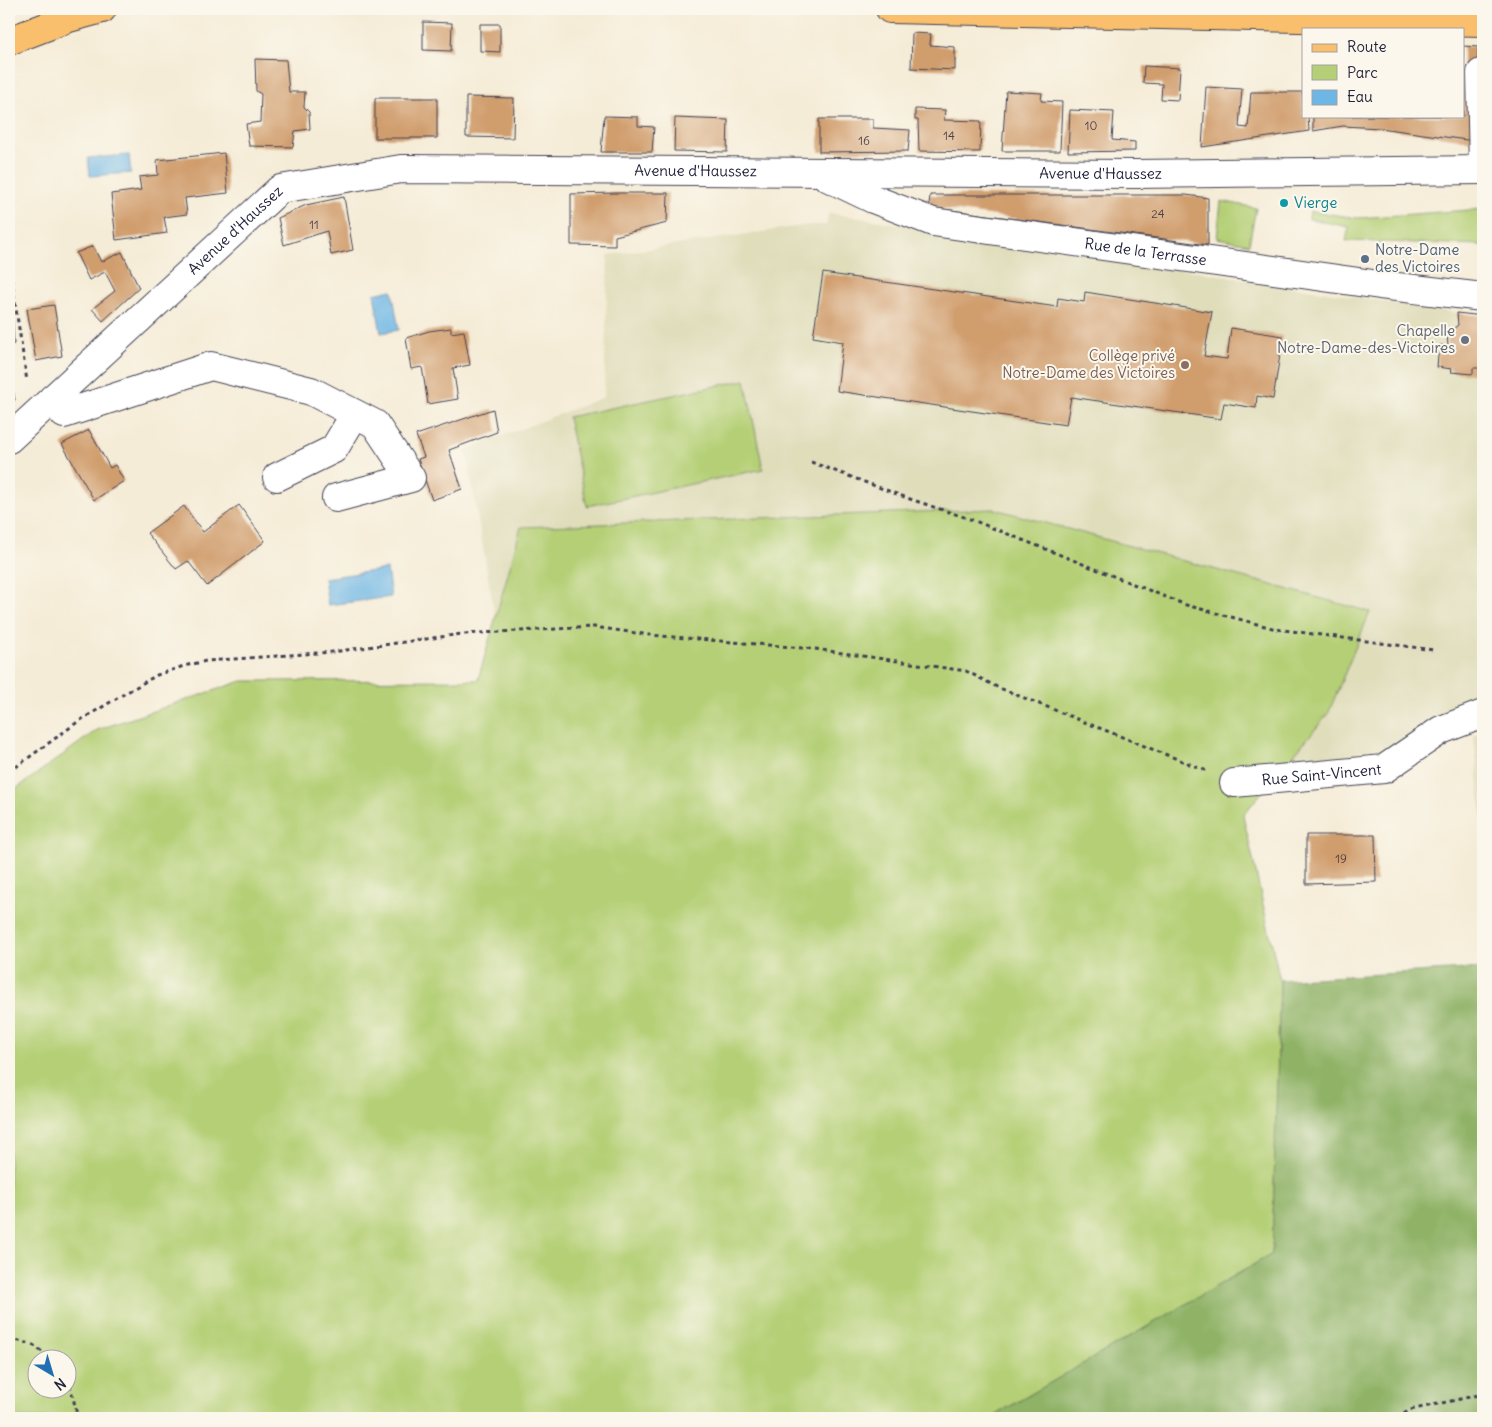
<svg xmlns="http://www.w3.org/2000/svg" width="1492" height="1427" font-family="Delius,sans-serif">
<rect width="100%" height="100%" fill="#fbf7ec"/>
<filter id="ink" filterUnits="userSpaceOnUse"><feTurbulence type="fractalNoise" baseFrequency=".02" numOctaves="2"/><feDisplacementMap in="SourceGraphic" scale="10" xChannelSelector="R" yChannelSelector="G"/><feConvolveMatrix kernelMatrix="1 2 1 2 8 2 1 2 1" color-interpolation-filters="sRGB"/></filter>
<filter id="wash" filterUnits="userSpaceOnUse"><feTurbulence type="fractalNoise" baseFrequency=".0096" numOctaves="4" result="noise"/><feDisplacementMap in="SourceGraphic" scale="20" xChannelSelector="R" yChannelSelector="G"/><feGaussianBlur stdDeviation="1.12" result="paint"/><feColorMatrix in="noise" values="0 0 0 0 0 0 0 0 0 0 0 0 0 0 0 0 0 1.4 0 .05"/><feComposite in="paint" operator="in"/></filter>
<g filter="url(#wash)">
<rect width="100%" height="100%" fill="#f5ecd7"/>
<!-- built -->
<path fill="#e0ddbb" d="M829 213 1457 313 1483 315V696L1387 753 1270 761 964 648 495 617 466 450 604 397 608 255 808 225H826Z
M1483 732V830L1474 735Z"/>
<!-- green -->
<path fill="#b4cf75" stroke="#6b7858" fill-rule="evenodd" d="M1221 201 1256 208 1249 244 1217 238Z
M1483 209V245L1346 241 1349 227 1309 219 1310 211 1357 218Z
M745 380 763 469 587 506 568 417Z
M995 509 1370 612 1328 714 1243 815 1280 980 1272 1254 990 1418H9V794L97 730 242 681 478 680 521 527ZM38 1360H68V1390H38Z"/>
<!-- forest -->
<path fill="#8fb266" stroke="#586a50" d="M1483 968V1418H990L1272 1254 1280 980Z"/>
<!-- water -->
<path fill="#6db6e5" stroke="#486c90" d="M129 155 131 173 90 176 88 158Z
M392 290 399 330 381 333 374 294Z
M387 569 391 597 328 605 324 578Z"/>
<g id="blocks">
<!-- building -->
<path fill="#d09d6d" d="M423 22 452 23 451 51 423 50Z
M480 24H500V52L480 51Z
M912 33 931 34 930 45 955 47V70L911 68Z
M1463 46 1478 47 1474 141 1380 128 1343 126 1313 131V116H1463Z
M255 59 286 60 289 92H305L304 107 309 112 310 129 295 131 293 147 249 146 246 124 260 122 261 94 256 91Z
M1144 66 1180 68 1178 100 1161 99 1162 84 1143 83Z
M1206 87 1242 89 1239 127 1248 128 1251 92H1303V116H1308L1309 131 1202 147Z
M1006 91 1042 93 1041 101 1062 102 1060 151H1002Z
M466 97 514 98 513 138 466 137Z
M375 98H437V138H375Z
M915 109 945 110 944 120 981 121 980 152 919 151 918 120H915Z
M1070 110 1114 112 1112 140 1135 142V151L1068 152Z
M604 116 638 117V126L654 127 652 152H601Z
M675 118 728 120 727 152 674 151Z
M819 119H873V128L910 130 908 151 819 152Z
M224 153 228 193 185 198 187 214 164 217 167 233 116 240 111 194 141 190 139 177 158 175 157 160Z
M616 193H668L667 223 615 236V246L571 245V194Z
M930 195H1186L1208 198V245L929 207Z
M344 197 353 250 331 255 327 231 284 245 278 218 306 205Z
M93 246 101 262 122 252 139 288 103 321 92 309 115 291 105 272 89 280 76 253Z
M823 273 1057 307 1058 298 1084 302 1085 292 1212 312 1204 356 1227 359 1231 328 1283 336 1273 399 1257 396 1256 408 1224 403 1221 419 1071 397 1066 425 837 391 843 342 813 337Z
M54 305 62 356 36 361 27 309Z
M12 309 14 344 9 345V310Z
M1457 313 1483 316V368H1473V374L1451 372 1452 369 1437 367 1439 345 1448 346 1447 334 1458 325Z
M451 328V333L464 331 470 365 453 368 458 399 428 404 422 367 411 369 406 338 429 331Z
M13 389 15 400 9 406V390Z
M493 409 497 432 449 450 462 489 432 500 418 459 424 457 416 435Z
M89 430 110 468 115 465 124 481 94 500 62 444Z
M239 505 265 541 207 586 188 561 176 569 147 533 184 506 203 532Z
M1306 835H1375L1376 882 1306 884Z"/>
</g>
</g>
<g filter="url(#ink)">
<use href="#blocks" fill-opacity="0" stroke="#424052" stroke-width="1"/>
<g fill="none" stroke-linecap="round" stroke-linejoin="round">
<!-- minor casing -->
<g stroke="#424052" stroke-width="30">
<g id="minor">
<path d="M1481 73 1483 170"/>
<path id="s1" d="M827 177 873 199 933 222 1380 285 1483 297"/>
<path d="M53 398 64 414 211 366 311 391 375 424 411 478 336 498"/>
<path id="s2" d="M9 439 280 189 401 169 1136 174 1483 170"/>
<path d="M277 477 334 449 355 414"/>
<path id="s3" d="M1234 783 1384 769 1441 730 1483 714"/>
</g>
</g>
<!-- major casing -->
<g stroke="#424052" stroke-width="30">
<path id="major" d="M890 9 1483 22
M9 41 69 18 102 9"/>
</g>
<!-- path -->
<path stroke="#424052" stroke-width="3" stroke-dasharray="4 4" stroke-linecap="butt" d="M9 263 27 381
M811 462 910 499 970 519 1186 605 1276 629 1434 650
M9 772 79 721 124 694 157 675 184 666 206 661 332 652 462 634 594 627 650 635 815 649 966 671 997 687 1207 771
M9 1338 33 1345 53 1360
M68 1377 78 1418
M1397 1418 1410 1410 1483 1394"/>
<!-- minor -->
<use href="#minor" stroke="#fff" stroke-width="28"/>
<!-- major -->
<use href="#major" stroke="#f9bf6c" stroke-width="28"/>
</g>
</g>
<!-- markers -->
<circle fill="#0f9aa8" stroke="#fbf7ec" stroke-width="2" cx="1284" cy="203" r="5"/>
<circle fill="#5c6f8a" stroke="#fbf7ec" stroke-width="2" cx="1365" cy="259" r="5"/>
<circle fill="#6b7280" stroke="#fbf7ec" stroke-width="2" cx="1465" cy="340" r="5"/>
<circle fill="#8d6e63" stroke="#fbf7ec" stroke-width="2" cx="1185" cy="365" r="5"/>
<g text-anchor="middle" stroke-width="4" stroke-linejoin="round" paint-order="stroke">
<!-- number labels -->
<g font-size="12" fill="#4e4148">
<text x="1091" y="130">10</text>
<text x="949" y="140">14</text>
<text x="864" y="145">16</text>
<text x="1158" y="218">24</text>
<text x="314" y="229">11</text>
<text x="1341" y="863">19</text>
</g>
<!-- street labels -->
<g font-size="15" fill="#22223b" stroke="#fbf7ec">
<text dy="5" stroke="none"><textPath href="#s2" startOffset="786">Avenue d'Haussez</textPath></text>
<text dy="5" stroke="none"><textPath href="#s2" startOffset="1191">Avenue d'Haussez</textPath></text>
<text dy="5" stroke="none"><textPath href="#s2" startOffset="308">Avenue d'Haussez</textPath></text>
<text dy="5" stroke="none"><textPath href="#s1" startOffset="330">Rue de la Terrasse</textPath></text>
<text dy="5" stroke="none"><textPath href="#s3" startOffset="88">Rue Saint-Vincent</textPath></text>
</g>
<!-- culture labels -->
<g font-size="15" fill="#0d838f" stroke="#fbf7ec" text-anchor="start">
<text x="1294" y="208">Vierge</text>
</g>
<!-- service labels -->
<g font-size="15" fill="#4e5e75" stroke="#fbf7ec" text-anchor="start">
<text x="1375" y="255">Notre-Dame<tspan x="1375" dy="17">des Victoires</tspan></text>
</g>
<!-- worship labels -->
<g font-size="15" fill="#5b616d" stroke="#fbf7ec" text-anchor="end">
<text x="1455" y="336">Chapelle<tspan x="1455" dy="17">Notre-Dame-des-Victoires</tspan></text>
</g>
<!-- education labels -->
<g font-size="15" fill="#785e54" stroke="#fbf7ec" text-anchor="end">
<text x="1175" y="361">Collège privé<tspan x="1175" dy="17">Notre-Dame des Victoires</tspan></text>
</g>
</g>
<!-- margin -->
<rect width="1492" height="1427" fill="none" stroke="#fbf7ec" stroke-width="30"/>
<!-- legend -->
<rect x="1302" y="28" width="162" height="90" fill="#fbf7ec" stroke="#a4a2a5"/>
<rect x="1312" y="44" width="25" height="8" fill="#f9bf6c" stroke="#a4a2a5"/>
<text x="1347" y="52" font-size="15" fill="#22223b">Route</text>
<rect x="1312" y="65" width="25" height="15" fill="#b4cf75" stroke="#a4a2a5"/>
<text x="1347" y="78" font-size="15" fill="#22223b">Parc</text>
<rect x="1312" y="90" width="25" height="15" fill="#6db6e5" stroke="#a4a2a5"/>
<text x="1347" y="102" font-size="15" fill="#22223b">Eau</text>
<!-- north arrow -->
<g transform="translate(52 1374) rotate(142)"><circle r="24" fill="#fbf7ec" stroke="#a4a2a5"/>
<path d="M0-4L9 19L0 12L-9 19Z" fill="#1f6fb2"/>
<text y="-8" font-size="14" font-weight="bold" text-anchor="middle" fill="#22223b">N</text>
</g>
</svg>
